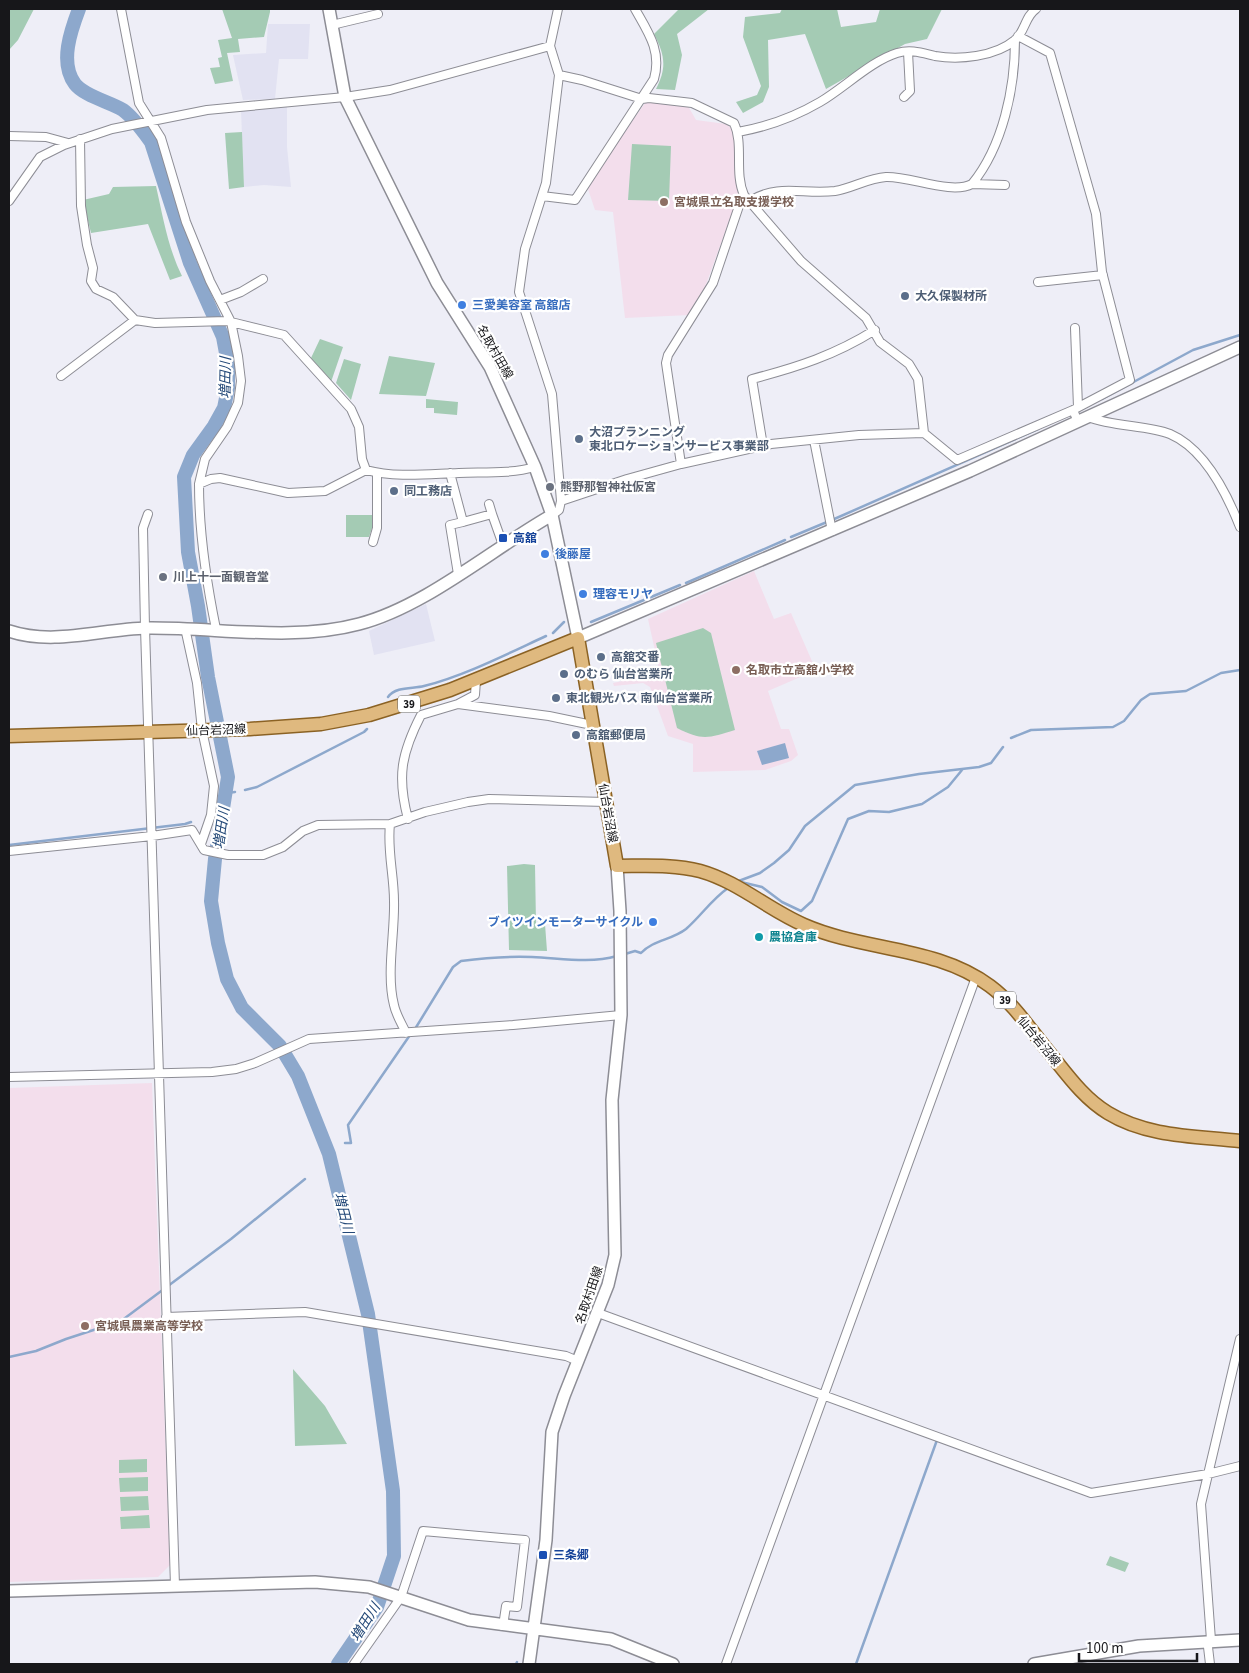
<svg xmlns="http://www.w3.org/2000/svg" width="1249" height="1673" font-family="'Source Sans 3','Noto Sans JP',sans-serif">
<rect width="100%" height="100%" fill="#eeeef7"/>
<!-- built -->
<path fill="#e2e2f2" d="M268 24H310L308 59H279L275 99 243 100 233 55 266 53Z
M287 107V147L291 187 264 185 244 187 241 110Z
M426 604 435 641 374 655 369 631Z"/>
<!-- education -->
<path fill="#f3deec" d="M648 99 688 106 696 120 726 124 734 130 739 194 704 290 690 315 625 318 613 212 595 210 588 189 593 176Z
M754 571 774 619 791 613 815 668 812 672 768 691 781 729H789L798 755 791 761 765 770 693 772V744L668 736 650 687 643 683 614 686 613 683 660 673 648 619Z
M152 1083 170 1565 158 1577 9 1582V1088Z"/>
<!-- green -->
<path fill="#a4cbb4" d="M9 9H34L18 40 9 50Z
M222 9H270V12L264 37 238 39 240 52 227 53 233 81 215 84 210 68 220 67 218 58 222 57 218 40 232 38Z
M679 9H709L677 34 682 55 675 90 656 89C667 68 665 55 654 34Z
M782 9H837L841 27 876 22 880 9H942L927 39 905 44 826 89 805 34 768 40 769 87 763 102 743 113 736 102 757 95 761 86 743 37 745 17 780 13Z
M242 132 244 187 229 189 225 133Z
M632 144 671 146 669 201 628 200Z
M156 186C163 217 168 248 182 276L170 280 148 224 91 233 83 200 109 194 113 187Z
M320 339 343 347 331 382 311 358Z
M389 356 435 363 426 396 379 394Z
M344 359 361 364 351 400 336 383Z
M426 399 458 402 457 415 434 413V408H426Z
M346 515H372L373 525 369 537H346Z
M703 628 711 633 735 730C709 738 702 741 677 728L656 643Z
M524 864 535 865 536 924H545L547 951 509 950 507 866Z
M293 1369 325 1406 347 1444 295 1446Z
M147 1459V1472L119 1473V1460Z
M148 1477V1491L120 1492 119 1478Z
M148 1496 149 1510 121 1511 120 1497Z
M149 1515 150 1528 121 1529 120 1517Z
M1110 1556 1129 1563 1125 1572 1106 1565Z"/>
<!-- water -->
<path fill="#8da8cc" d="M785 743 789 758 762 765 757 751Z"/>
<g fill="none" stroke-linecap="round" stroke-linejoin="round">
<!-- stream -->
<path stroke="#8da8cc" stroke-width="2.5" d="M1102 399 1193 350 1240 335
M832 520 1038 429
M791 537 827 522
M686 583 785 540
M591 622 680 585
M553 633 564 622
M388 697C396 686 413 689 424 686 464 676 509 653 546 636
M1011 738 1031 730 1113 727 1124 721 1141 700 1150 694 1186 691 1221 673 1240 670
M245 790 257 787 364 732 367 729
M227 793 235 792
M9 845 185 824 191 822
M736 882 760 873 774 863 789 850 805 826 855 785 919 774 979 767 991 763 1003 747
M741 882 762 887 782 902 801 911 812 901 848 819 869 811 889 812 922 804 948 787 962 770
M625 954 635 951 641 953C653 940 672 940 686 929 701 916 711 900 728 888
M415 1029 453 967 461 961C484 958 509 956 532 957 560 958 589 964 617 956
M345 1143H351L348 1125 410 1035
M9 1357 36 1351 66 1339 121 1321 231 1239 305 1179
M516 1664 517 1662
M856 1664 937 1440"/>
<!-- river -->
<path stroke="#8da8cc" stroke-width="14" d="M79 9C71 30 59 63 75 84 84 96 110 102 123 110 134 118 143 131 151 142L190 263 223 337 228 364V388L224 408 214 426 193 455 184 477 188 552 198 606 208 677 228 777 215 859 211 901 218 943 227 979 242 1008 280 1046 298 1076 329 1154 368 1314 393 1491 394 1556 377 1607 338 1664"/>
<!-- street casing -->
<g stroke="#8d8d95" stroke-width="10">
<path id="street" d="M121 9 139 103 161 138 186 222 210 281 231 322 238 356 241 381 238 403 227 427 205 459 199 484
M332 25 378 14
M1018 36 1050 53 1096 214 1102 272 1130 380 1073 410
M559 75 582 80 642 99 649 98 692 103 734 123C744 145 734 172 744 195
M904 97 910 91 908 52
M738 132C766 127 796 116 820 102 844 88 871 61 897 53 911 49 922 53 935 56 959 60 995 57 1015 40 1025 32 1025 16 1036 9
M9 136 46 137 68 143
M80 139 81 206 87 245 93 268 91 281 96 289 113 297 135 320 155 323 227 321 284 335 351 409 359 427 362 459 366 470
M972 184 1005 185
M542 196 575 200 654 79C662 51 648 32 635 9
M9 201 40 157 64 145 112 129 207 110 345 97 390 90 550 46
M750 201C779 183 803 195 835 191 853 188 868 178 886 177 910 176 951 195 972 184 1003 146 1015 88 1015 40
M1038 282 1103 275
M220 300 241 292 263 279
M1075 328 1078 407
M61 376 135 320
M1088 417C1114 427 1148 425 1170 434 1205 449 1227 494 1240 527
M814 440 832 531
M763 446 752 379C798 367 835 355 875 330
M681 464 771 444 859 435 924 433
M450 473 463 522 492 514 503 545
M561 501 627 479 681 464 666 363 668 355 713 283 741 200 744 195 801 261 866 318 880 342 909 364 918 379 924 433 957 460 1073 410 1078 422
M489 504 492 514
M148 514 143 528 145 628 175 1586
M552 515 559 510 561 501 552 394 519 292 525 249 546 183 559 75 550 46 558 9
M373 542 377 528V473
M458 574 450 525 463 522
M185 628 197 683 202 730 214 786 211 815 201 844
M216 629C206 580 199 533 199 484L211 479 220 478 288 493 325 491 366 470C396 478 428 474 459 473 484 472 510 474 535 467
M458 704 475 695 476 680
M408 819C397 777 401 754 421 715L458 704 549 716 592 725
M390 824C387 850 394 875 394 901 395 933 386 974 394 1005 396 1015 402 1024 406 1033
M9 851 152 836 192 830 204 850 228 855H263L283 847 303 831 318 825 390 824 425 812 468 802 489 799 606 802
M9 1077 212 1072 236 1069 255 1063 309 1039 513 1025 621 1015
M598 1313 1091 1493 1208 1474 1240 1466
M166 1317 305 1312 566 1356 578 1361
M354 1664 401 1597 423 1531 525 1540 517 1607 506 1606 503 1626
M726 1664 976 977
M1210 1664 1208 1647 1211 1640 1201 1504 1240 1339"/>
</g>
<!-- secondary casing -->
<g stroke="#8d8d95" stroke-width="14">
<path id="secondary" d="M329 9 345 97 437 283 490 367 535 467 552 515 578 638 970 471 1240 347
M9 631C54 646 101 629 147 628 215 627 292 642 359 624 425 607 492 549 552 515
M9 1591 315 1582 369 1587 469 1620 611 1639 673 1664
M529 1664 546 1540 552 1432 564 1396 608 1285 615 1255 612 1100 621 1015 620 911 617 866
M1034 1664 1139 1646 1240 1640"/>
</g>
<!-- primary casing -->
<g stroke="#8b6224" stroke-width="15">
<path id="primary" d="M9 736 250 729 321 724 369 715 450 690 578 638 617 866C644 866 674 864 700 871 739 882 767 909 804 925 863 951 937 946 990 986 1013 1003 1030 1029 1048 1051 1066 1073 1083 1098 1108 1113 1147 1137 1196 1136 1240 1141"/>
</g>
<!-- street -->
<use href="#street" stroke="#fff" stroke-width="8"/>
<!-- secondary -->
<use href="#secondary" stroke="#fff" stroke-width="11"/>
<!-- primary -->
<use href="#primary" stroke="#dfb97f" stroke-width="12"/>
</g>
<!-- markers -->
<g fill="#8d6e63" stroke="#fff" stroke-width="2">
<circle cx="664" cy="202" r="5"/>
<circle cx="736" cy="670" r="5"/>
<circle cx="85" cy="1326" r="5"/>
</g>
<g fill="#5c6f8a" stroke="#fff" stroke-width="2">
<circle cx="905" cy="296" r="5"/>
<circle cx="579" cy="439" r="5"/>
<circle cx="394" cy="491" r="5"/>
<circle cx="601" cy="657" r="5"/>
<circle cx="564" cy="674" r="5"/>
<circle cx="556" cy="698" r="5"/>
<circle cx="576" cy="735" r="5"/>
</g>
<g fill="#3f7fe0" stroke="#fff" stroke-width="2">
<circle cx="462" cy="305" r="5"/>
<circle cx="545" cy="554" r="5"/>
<circle cx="583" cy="594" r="5"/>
<circle cx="653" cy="922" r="5"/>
</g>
<g fill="#6b7280" stroke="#fff" stroke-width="2">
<circle cx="550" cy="487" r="5"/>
<circle cx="163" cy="577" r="5"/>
</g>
<g fill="#1a4fb4" stroke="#fff" stroke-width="2">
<rect x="498" y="533" width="10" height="10" rx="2.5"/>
<rect x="538" y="1550" width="10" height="10" rx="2.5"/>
</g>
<circle fill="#0f9aa8" stroke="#fff" stroke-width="2" cx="759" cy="937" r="5"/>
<g text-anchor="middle" stroke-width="4.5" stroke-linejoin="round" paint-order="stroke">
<!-- shield labels -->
<g fill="#fff" stroke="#5d5d5f" stroke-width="1">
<rect x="398" y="695.5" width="22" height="17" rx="4"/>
<rect x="994" y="991.5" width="22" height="17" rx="4"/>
</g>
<g font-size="11" font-weight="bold" fill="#17171a">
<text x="409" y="708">39</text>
<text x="1005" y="1004">39</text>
</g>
<!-- education labels -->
<g font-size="12" font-weight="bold" fill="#785e54" stroke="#fff" text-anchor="start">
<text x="674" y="206">宮城県立名取支援学校</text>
<text x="746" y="674">名取市立高舘小学校</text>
<text x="95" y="1330">宮城県農業高等学校</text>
</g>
<!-- service labels -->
<g font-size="12" font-weight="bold" fill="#4e5e75" stroke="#fff" text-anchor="start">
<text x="915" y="300">大久保製材所</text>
<text x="589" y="436">大沼プランニング<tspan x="589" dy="14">東北ロケーションサービス事業部</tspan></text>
<text x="404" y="495">同工務店</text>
<text x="611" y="661">高舘交番</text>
<text x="574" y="678">のむら 仙台営業所</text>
<text x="566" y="702">東北観光バス 南仙台営業所</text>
<text x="586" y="739">高舘郵便局</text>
</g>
<!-- shop labels -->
<g font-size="12" font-weight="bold" fill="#366cbe" stroke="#fff" text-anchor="start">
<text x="472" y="309">三愛美容室 高舘店</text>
<text x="555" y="558">後藤屋</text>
<text x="593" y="598">理容モリヤ</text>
<text x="643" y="926" text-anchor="end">ブイツインモーターサイクル</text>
</g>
<!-- street labels -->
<g font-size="12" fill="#17171a" stroke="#fff">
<text transform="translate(495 352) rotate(60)" y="4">名取村田線</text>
<text transform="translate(216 730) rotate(-2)" y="4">仙台岩沼線</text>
<text transform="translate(608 813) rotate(80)" y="4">仙台岩沼線</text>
<text transform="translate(1039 1041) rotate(51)" y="4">仙台岩沼線</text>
<text transform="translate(589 1295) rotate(-71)" y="4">名取村田線</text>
</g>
<!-- worship labels -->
<g font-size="12" font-weight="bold" fill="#5b616d" stroke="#fff" text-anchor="start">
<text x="560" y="491">熊野那智神社仮宮</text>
<text x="173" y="581">川上十一面観音堂</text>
</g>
<!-- transit labels -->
<g font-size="12" font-weight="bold" fill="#164399" stroke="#fff" text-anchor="start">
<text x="513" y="542">高舘</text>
<text x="553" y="1559">三条郷</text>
</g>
<!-- culture labels -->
<g font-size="12" font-weight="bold" fill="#0d838f" stroke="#fff" text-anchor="start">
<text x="769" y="941">農協倉庫</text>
</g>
<!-- water labels -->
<g font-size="14" font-style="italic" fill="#244978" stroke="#fff">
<text transform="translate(225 378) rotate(-89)" y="5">増田川</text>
<text transform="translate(221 828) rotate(-82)" y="5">増田川</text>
<text transform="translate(344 1213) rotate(76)" y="5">増田川</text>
<text transform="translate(365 1622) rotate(-58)" y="5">増田川</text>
</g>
</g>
<!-- border -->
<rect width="1249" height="1673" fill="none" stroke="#17171a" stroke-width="20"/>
<!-- scale -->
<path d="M1079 1653v8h118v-8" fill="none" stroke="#17171a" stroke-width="2.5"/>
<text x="1086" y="1653" font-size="15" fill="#17171a" stroke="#ffffff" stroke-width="4" paint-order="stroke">100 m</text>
</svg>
